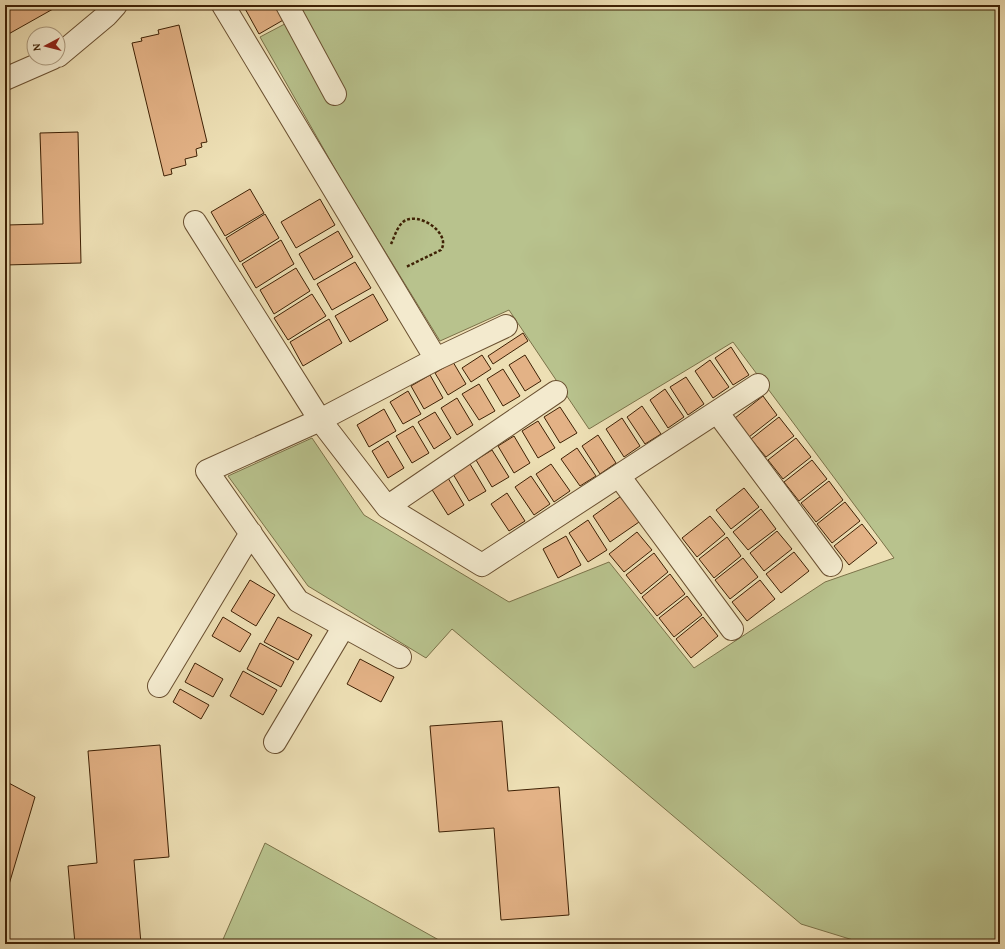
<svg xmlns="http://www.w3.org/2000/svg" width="1005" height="949" font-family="'Gentium Book Plus',serif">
<rect width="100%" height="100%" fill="#eddfb4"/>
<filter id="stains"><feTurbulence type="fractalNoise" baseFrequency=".005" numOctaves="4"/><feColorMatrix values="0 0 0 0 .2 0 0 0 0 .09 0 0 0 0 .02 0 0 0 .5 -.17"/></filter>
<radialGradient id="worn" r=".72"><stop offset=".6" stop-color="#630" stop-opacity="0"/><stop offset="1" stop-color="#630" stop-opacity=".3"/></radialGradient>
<!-- green -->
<path fill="#b8c28d" stroke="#7b7249" d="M292 5H1000V944H866L801 924 452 629 426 658 308 586 228 476 312 438 364 515 509 602 609 562 694 668 825 582 894 558 733 342 589 429 509 310 440 341 343 183 260 37 298 17Z
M265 843 446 944H221Z"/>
<!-- building -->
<path fill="#e3b286" stroke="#3e2105" d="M5 5H51L53 9 5 36Z
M243 5H277L285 19 259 34Z
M179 25 207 142 201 143 202 147 196 149 197 156 185 159 186 165 171 169 172 174 164 176 132 43 142 41 141 38 159 34 158 30Z
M78 132 81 263 5 265V161L7 225 43 224 40 133Z
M250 189 264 213 225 236 211 212Z
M320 199 335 225 296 248 281 222Z
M265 214 279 238 240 262 226 238Z
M338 231 353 257 314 280 299 254Z
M281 240 294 264 256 288 242 264Z
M355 262 371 288 332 310 317 284Z
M296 268 310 291 274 314 260 290Z
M312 294 326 316 288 340 274 318Z
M373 294 388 320 350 342 335 316Z
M329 319 342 343 303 366 290 342Z
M523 333 528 341 493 364 488 356Z
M731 347 749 375 733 385 715 358Z
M482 355 491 369 471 382 462 368Z
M525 355 541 381 525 391 509 365Z
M710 360 729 387 713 398 695 371Z
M453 362 466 384 448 395 435 373Z
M503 369 520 396 503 406 487 379Z
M430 375 443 398 424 409 411 386Z
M686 377 704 404 688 415 670 387Z
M479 384 495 411 479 420 462 394Z
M665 389 684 417 668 428 650 400Z
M408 391 421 414 403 424 390 402Z
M763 396 777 415 749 437 735 418Z
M457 398 473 425 457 435 441 408Z
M642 406 661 434 645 444 627 417Z
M560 407 577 433 560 443 544 417Z
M384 409 396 431 369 447 357 425Z
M435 412 451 438 434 449 418 422Z
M779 417 794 436 766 457 751 439Z
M622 418 640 446 624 457 606 429Z
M538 421 555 448 538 458 522 431Z
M413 426 429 453 412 463 396 436Z
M598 435 616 463 600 474 582 446Z
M514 436 530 463 514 473 498 446Z
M796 438 811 457 783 479 768 460Z
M388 441 404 468 388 478 372 451Z
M577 448 596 476 580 486 561 459Z
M492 450 509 477 492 487 476 460Z
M812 460 827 479 799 501 784 482Z
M470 464 486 491 469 501 453 474Z
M551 464 570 491 554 502 536 474Z
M531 476 550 504 534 515 515 487Z
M448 478 464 505 448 515 431 488Z
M829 481 843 500 816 522 801 503Z
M744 488 759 507 731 529 716 510Z
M507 493 525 521 509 531 491 504Z
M624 494 642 520 610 542 593 516Z
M845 502 860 521 832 543 817 524Z
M761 509 776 529 748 550 733 532Z
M710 516 725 534 697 557 682 538Z
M588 520 607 550 588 562 569 533Z
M862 524 877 543 849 565 834 546Z
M777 531 792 549 764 571 750 553Z
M637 532 652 550 624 572 609 554Z
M566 536 581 565 558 578 543 549Z
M727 537 741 556 714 578 699 559Z
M794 552 809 571 781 593 766 574Z
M654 553 668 572 641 594 626 575Z
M743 558 758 577 730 599 715 580Z
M670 574 685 594 657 616 642 597Z
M250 580 275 595 256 626 231 611Z
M760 580 775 599 747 621 732 602Z
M687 596 702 615 674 637 659 618Z
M223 617 251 634 240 652 212 636Z
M278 617 312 635 298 660 264 642Z
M703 617 718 636 691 658 676 639Z
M260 643 294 662 281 687 247 669Z
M360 659 394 677 381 702 347 684Z
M195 663 223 679 213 697 185 682Z
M243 671 277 690 263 715 230 696Z
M180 689 209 705 201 719 173 702Z
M502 721 508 791 559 787 569 915 501 920 494 828 439 832 430 726Z
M160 745 169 857 134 860 141 944H75L68 866 97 863 88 751Z
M5 781 35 797 5 898Z"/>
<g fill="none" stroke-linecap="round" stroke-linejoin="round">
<!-- minor casing -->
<g stroke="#6a5031" stroke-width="24">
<path id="minor" d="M223 5 436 359
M287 5 335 94
M58 56 107 15 116 5
M5 79 53 58
M195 222 320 420 387 507 482 565 758 385
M717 412 831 565
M619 476 732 629
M387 507 556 392
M400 657 298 601 207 471 320 420 436 359 506 326
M159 686 251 533
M275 742 344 626"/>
</g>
<!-- path -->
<path stroke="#3e2105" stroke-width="2.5" stroke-dasharray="3 2" stroke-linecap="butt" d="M391 244C394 238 397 227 403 222 417 210 452 233 441 250L406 267"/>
<!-- minor -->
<use href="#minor" stroke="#f3eace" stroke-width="22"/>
</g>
<!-- margin -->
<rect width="1005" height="949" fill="none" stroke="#eddfb4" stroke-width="20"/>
<rect x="6" y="6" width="993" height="937" fill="none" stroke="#3e2105" stroke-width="2"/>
<rect x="10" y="10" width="985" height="929" fill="none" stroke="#3e2105"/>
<!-- north arrow -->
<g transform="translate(46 46) rotate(263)"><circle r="19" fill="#f3eace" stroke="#ab9a7e"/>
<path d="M0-3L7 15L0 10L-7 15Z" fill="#8f2418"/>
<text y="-6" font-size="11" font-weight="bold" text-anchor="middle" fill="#3e2105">N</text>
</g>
<rect width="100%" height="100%" filter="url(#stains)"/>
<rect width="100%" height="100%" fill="url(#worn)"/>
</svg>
